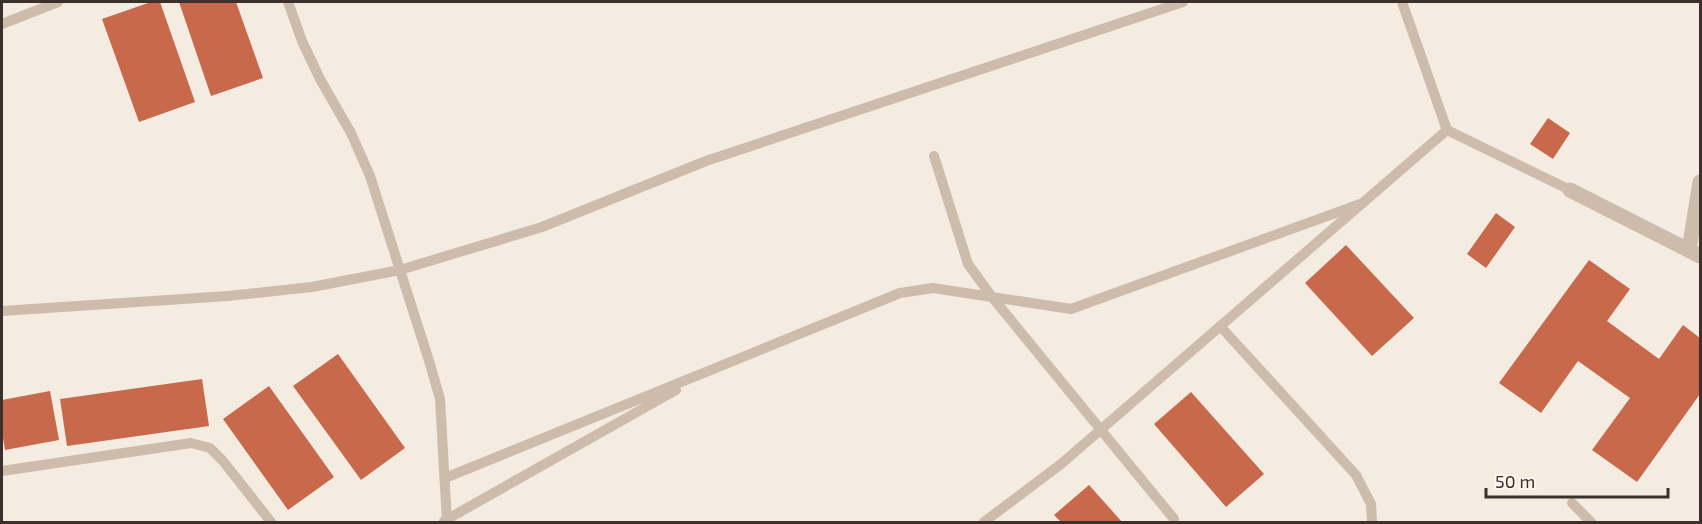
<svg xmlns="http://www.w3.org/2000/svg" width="1702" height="524" font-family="'Exo 2',sans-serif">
<rect width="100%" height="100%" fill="#f4ebe1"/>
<!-- building -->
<path fill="#c8694b" d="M151 2H160L195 102 139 122 102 19Z
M179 2H236L263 78 211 96Z
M1548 118 1570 133 1553 159 1530 144Z
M1496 213 1515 227 1486 268 1467 254Z
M1346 245 1414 318 1372 356 1305 283Z
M1589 260 1630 289 1607 321 1659 359 1683 325 1700 338V394L1637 482 1592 450 1630 398 1578 361 1541 413 1499 383Z
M338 354 405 448 361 480 293 386Z
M202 379 209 426 67 446 60 399Z
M269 386 334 477 288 510 223 419Z
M50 391 59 440 5 450 2 432V400Z
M1191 392 1264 474 1226 507 1154 424Z
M1089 485 1122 522H1061L1054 515Z"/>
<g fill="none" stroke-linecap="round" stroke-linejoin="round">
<!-- service -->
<path stroke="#cdbbac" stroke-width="10" d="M288 2 302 41 320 79 351 133 370 176 430 364 440 399 447 522
M1402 2 1447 130 1570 190
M2 24 58 2
M934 156 968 264 992 297 1174 519
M2 311 228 296 312 287 400 270 542 227 706 161 1183 2
M1220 326 1356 475 1371 504 1372 522
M2 471 191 443 210 448 223 461 271 522
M445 478 900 293 933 288 1071 309 1363 203
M1572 503 1591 522
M444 521 676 390
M984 522 1061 464 1447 130"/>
<!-- minor -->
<path stroke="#cdbbac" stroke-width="15" d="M1570 190 1700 256
M1689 250 1700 182"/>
</g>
<!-- border -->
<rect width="1702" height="524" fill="none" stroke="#3b302b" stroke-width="6"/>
<!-- scale -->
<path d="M1486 488v9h182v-9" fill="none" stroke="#3b302b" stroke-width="3"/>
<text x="1495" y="488" font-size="18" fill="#3b302b" stroke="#fbf5ee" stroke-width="4.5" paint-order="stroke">50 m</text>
</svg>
